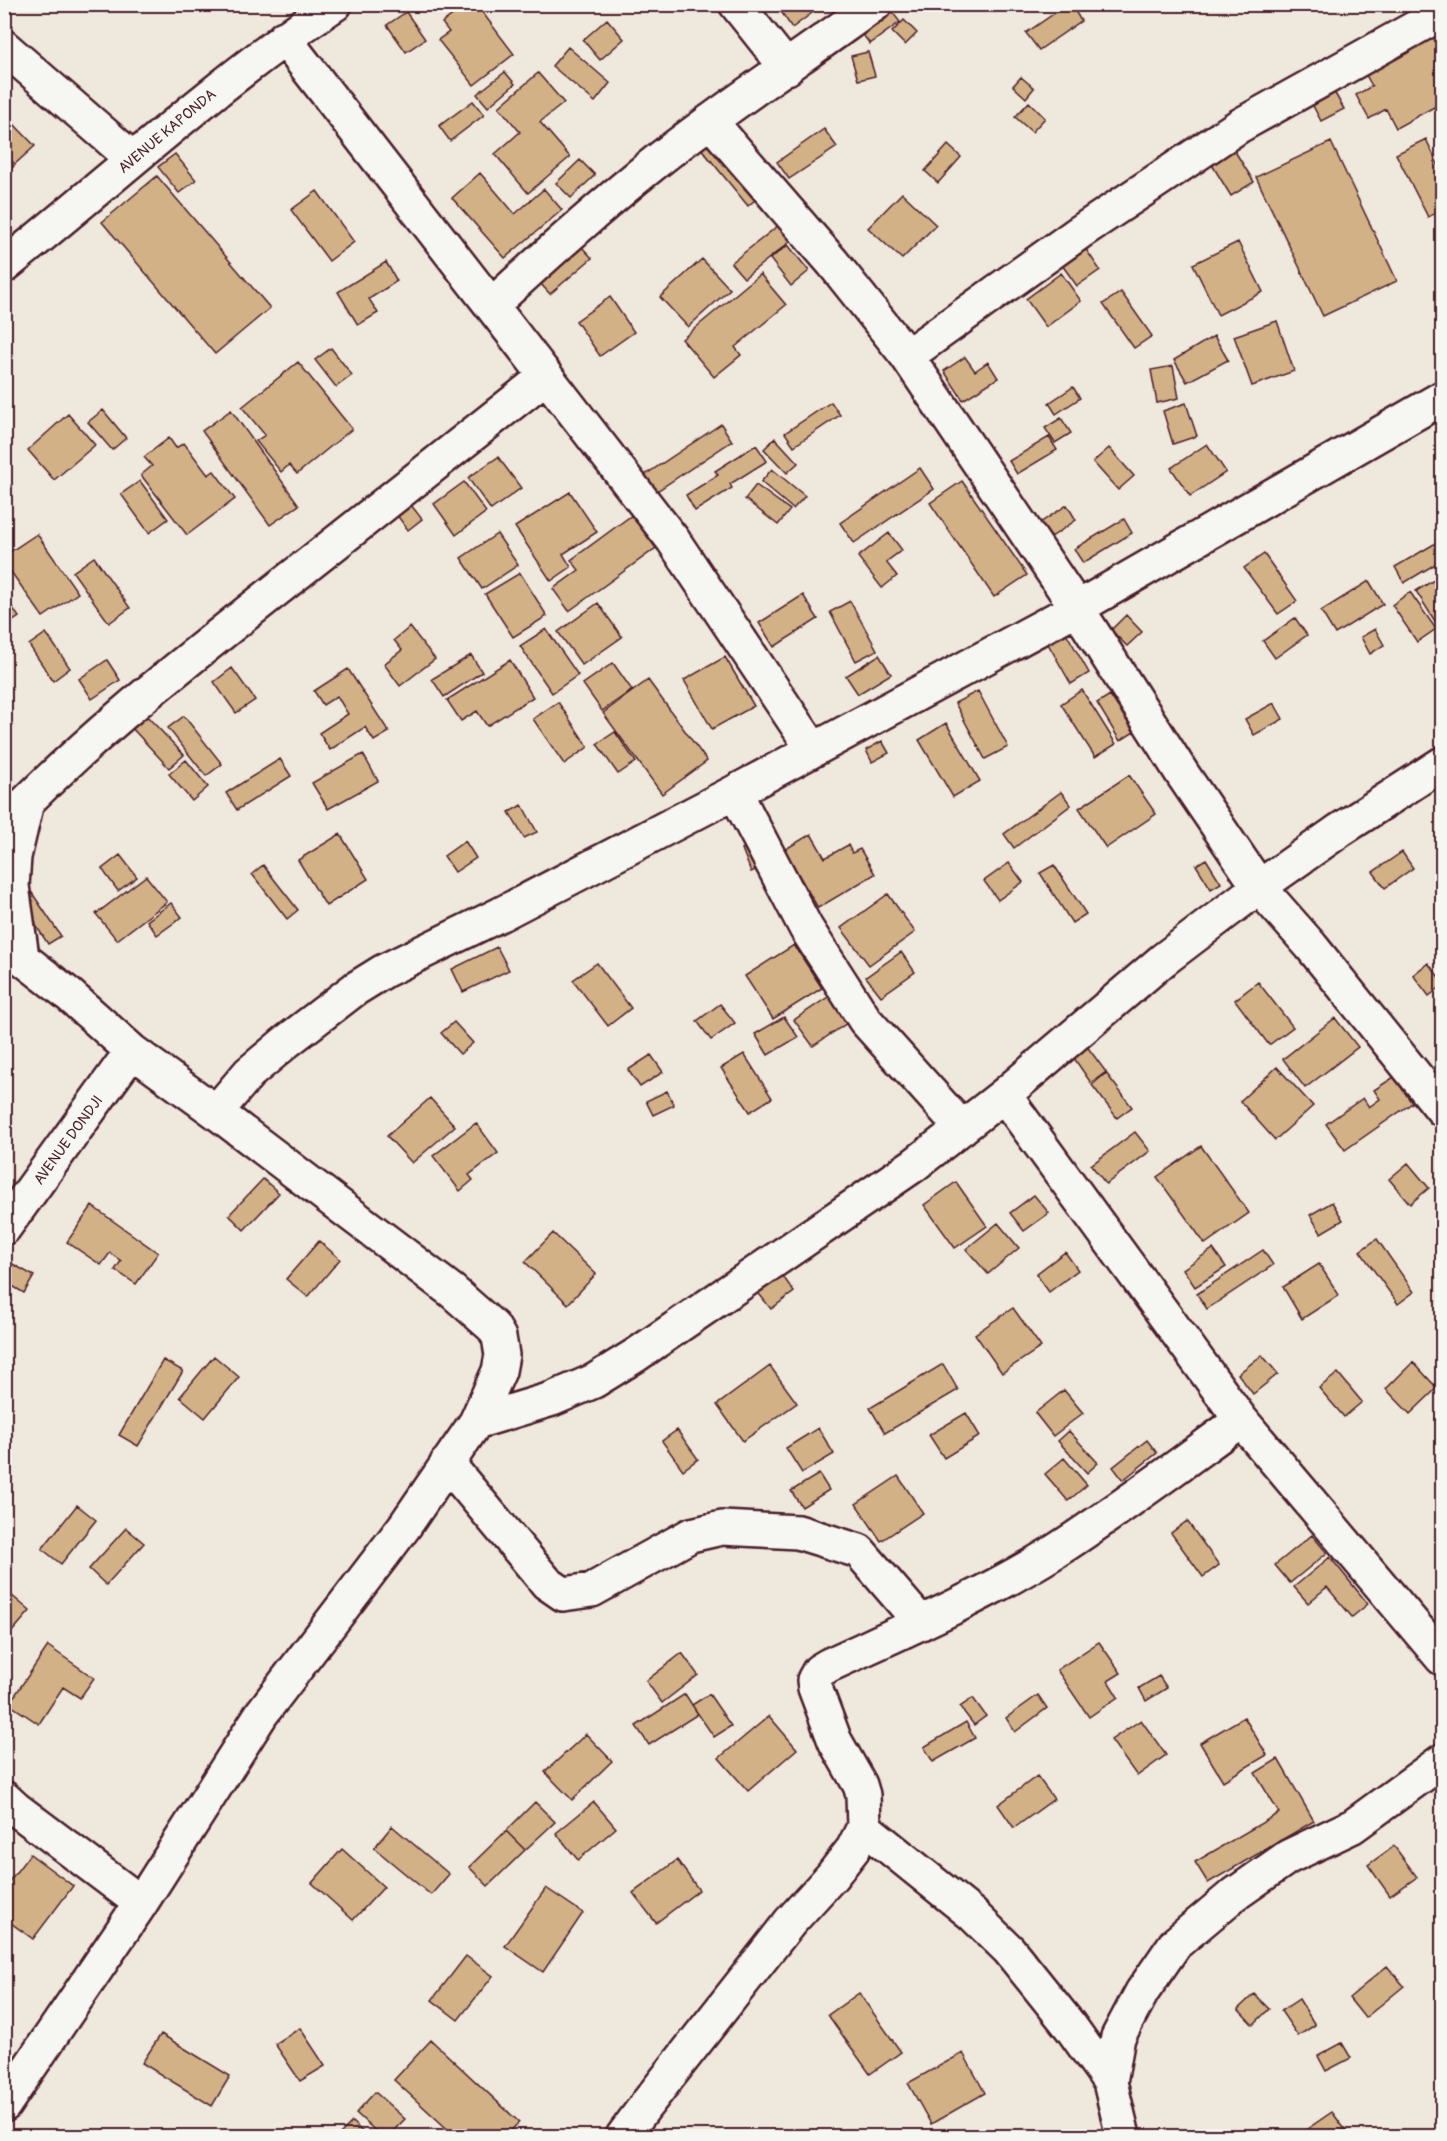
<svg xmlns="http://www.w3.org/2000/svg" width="1447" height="2141" font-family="Pangolin,sans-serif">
<rect width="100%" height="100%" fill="#efe8dc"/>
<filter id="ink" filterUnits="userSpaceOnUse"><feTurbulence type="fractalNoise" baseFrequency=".0167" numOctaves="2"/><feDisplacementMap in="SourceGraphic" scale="12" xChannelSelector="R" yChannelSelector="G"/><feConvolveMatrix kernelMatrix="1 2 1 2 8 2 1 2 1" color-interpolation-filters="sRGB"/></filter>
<g filter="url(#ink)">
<!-- building -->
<path fill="#d3b186" stroke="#4a1f2b" stroke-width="1.5" d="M467 4H476L514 54 474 85 438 40 449 32 442 23Z
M788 4H824L792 28 780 10Z
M1068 4H1071L1081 21 1039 50 1026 33Z
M889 8 900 22 870 44 859 30Z
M406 12 425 39 406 52 387 25Z
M607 19 624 39 600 60 583 40Z
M904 20 917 33 905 45 892 32Z
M1442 32V119L1441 120 1434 107 1396 128 1386 109 1369 119 1356 95 1372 86 1366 75Z
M568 47 610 83 595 102 552 66Z
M868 52 875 76 858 80 851 56Z
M505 72 515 84 488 107 477 94Z
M538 73 564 103 540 122 570 157 528 193 495 154 520 132 499 107Z
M1021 77 1034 88 1026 98 1013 86Z
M1333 90 1344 109 1321 121 1311 102Z
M473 101 484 115 450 141 439 126Z
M1029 102 1045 118 1032 132 1015 117Z
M10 120 35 146 15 164 4 154V126Z
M710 129 762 194 748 206 695 141Z
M824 129 837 147 789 179 777 162Z
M1226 137 1254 182 1231 196 1203 150Z
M1426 139 1442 173V210L1428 217 1396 154Z
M1331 142 1397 281 1323 316 1256 177Z
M948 145 961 157 938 183 925 171Z
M175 154 196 180 179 193 158 167Z
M4 156 14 166 4 175Z
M580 160 595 175 571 198 556 183Z
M480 173 515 214 544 189 562 210 505 258 452 198Z
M157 176 270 308 215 354 102 222Z
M317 191 354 242 329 261 291 210Z
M902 193 936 225 902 259 868 228Z
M779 225 791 241 744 278 731 263Z
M1081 242 1100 270 1077 286 1057 258Z
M1238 242 1263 292 1218 315 1193 264Z
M580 245 592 258 550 294 538 281Z
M788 245 809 271 791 286 770 259Z
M702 259 730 289 688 327 660 297Z
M386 262 397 281 369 299 378 313 358 325 338 292Z
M1061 273 1081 301 1046 327 1026 299Z
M760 274 786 305 735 347 741 355 714 377 682 339Z
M1121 292 1152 336 1134 348 1103 304Z
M610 297 634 332 600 356 576 321Z
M1277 321 1294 371 1252 386 1234 336Z
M1214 336 1228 360 1187 382 1174 360Z
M331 348 352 375 336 387 315 360Z
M965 357 975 371 988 362 998 378 963 400 944 371Z
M298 362 352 429 297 474 289 465 281 472 256 441 265 435 242 407Z
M1173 366 1179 398 1157 403 1151 370Z
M1073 387 1080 398 1056 414 1049 403Z
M831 402 840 415 794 446 785 433Z
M1186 403 1197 436 1173 444 1163 411Z
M103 410 126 438 112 450 88 422Z
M231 410 299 505 270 525 202 431Z
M68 414 95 445 54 480 28 450Z
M1061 418 1071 433 1055 443 1045 428Z
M721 424 732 441 657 491 645 475Z
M1049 437 1057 450 1017 474 1009 461Z
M169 438 176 448 184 443 208 475 214 471 235 499 187 535 141 475 152 466 144 457Z
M775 438 798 463 787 473 764 449Z
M1207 444 1226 472 1190 496 1171 468Z
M756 445 767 461 730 484 732 488 695 511 686 495 718 475 715 471Z
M1109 448 1134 476 1118 490 1093 462Z
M498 457 521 488 491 510 468 478Z
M920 468 934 489 854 543 840 523Z
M772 469 805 496 793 509 761 482Z
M140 481 168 519 149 533 121 494Z
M962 481 1027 575 994 597 930 503Z
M464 482 486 512 456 535 434 504Z
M756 485 790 510 778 525 745 499Z
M570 492 597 532 563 554 571 567 551 581 515 527Z
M407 500 422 519 408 530 393 510Z
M1067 505 1076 520 1047 540 1037 525Z
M632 515 656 548 569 611 553 589 579 570 571 560Z
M1124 519 1132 533 1083 563 1074 549Z
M889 533 902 550 886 562 897 576 882 588 858 557Z
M37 534 78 593 43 617 4 562V556Z
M497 534 518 565 482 589 461 558Z
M1441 540 1442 544V560L1404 583 1395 567Z
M1264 554 1297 601 1278 614 1244 568Z
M94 557 130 608 109 623 73 572Z
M520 573 547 616 513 637 485 594Z
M1442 575V623L1438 626 1416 591Z
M1369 581 1383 604 1335 634 1321 611Z
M1410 592 1436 629 1417 642 1392 605Z
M803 595 818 619 774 647 759 623Z
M4 596 19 617 4 627Z
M850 601 877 650 856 661 830 612Z
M598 603 622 637 582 665 558 632Z
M1126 615 1142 632 1127 646 1111 630Z
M1295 618 1307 635 1275 658 1263 641Z
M410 627 435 659 400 686 384 664 402 650 394 640Z
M546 629 578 675 552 693 520 646Z
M1375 629 1384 645 1370 654 1361 637Z
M1065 631 1089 673 1071 684 1047 642Z
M46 633 70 668 53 681 29 645Z
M471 655 482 672 444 697 432 679Z
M879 655 891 674 858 694 846 676Z
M725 657 754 706 712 729 684 680Z
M107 660 120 680 92 699 79 679Z
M510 660 533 697 487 726 477 711 461 721 447 700Z
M613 663 632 690 602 711 583 684Z
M232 668 255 700 236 713 214 682Z
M348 669 389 732 374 741 365 727 330 750 319 733 348 714 337 696 323 705 314 691Z
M648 680 707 761 662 794 603 713Z
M1082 690 1116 744 1095 757 1061 704Z
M978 691 1008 747 985 759 955 703Z
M1110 695 1134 732 1120 741 1097 703Z
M558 702 588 747 564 764 533 719Z
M1274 703 1283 719 1254 735 1245 719Z
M144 713 184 755 169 768 130 726Z
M184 716 222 764 206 776 168 728Z
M946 723 980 781 953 797 919 740Z
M615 732 636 762 618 774 597 744Z
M882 741 889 753 872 762 866 750Z
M363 754 378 781 328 809 312 783Z
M280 759 291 776 237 810 226 793Z
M186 760 208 787 192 801 169 774Z
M1129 775 1156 814 1106 848 1079 808Z
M1061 792 1071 805 1014 848 1004 834Z
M522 805 537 832 524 838 509 812Z
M340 834 368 879 326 906 298 860Z
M811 834 825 858 848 845 852 853 860 849 875 874 818 908 784 850Z
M465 841 476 858 455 872 444 856Z
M755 844 764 866 751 872 742 849Z
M1402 852 1413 868 1385 888 1373 872Z
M120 855 137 877 118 891 102 869Z
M1206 859 1221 883 1211 889 1196 865Z
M1009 863 1023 882 998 900 984 881Z
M263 865 298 910 287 919 252 874Z
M1054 865 1086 914 1072 923 1040 873Z
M146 876 167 902 117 940 96 914Z
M32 893 61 936 48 944 20 901Z
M888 894 915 932 869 965 841 928Z
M171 903 182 917 157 935 147 921Z
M794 945 822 988 773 1019 745 976Z
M497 947 509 970 463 992 452 969Z
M901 952 915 972 881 996 866 977Z
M597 963 631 1008 608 1026 573 980Z
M1428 963 1442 981V986L1429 996 1413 975Z
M1258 982 1293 1027 1269 1045 1235 1000Z
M834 993 853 1019 813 1046 794 1020Z
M720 1004 735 1023 711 1040 697 1021Z
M784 1017 798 1037 768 1055 755 1034Z
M1335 1018 1358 1047 1305 1088 1283 1059Z
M454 1022 473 1043 460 1054 441 1033Z
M1083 1041 1106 1072 1091 1083 1069 1051Z
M744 1054 772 1098 750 1112 721 1068Z
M651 1055 663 1072 640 1087 628 1070Z
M1277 1067 1313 1106 1275 1140 1240 1101Z
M1106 1073 1132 1107 1117 1118 1092 1085Z
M1394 1077 1412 1103 1345 1150 1326 1124 1363 1098 1369 1107 1380 1099 1374 1090Z
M667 1091 674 1105 653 1115 646 1101Z
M430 1098 455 1126 412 1163 387 1136Z
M476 1123 498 1153 469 1175 473 1180 460 1191 433 1156Z
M1135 1132 1150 1151 1106 1184 1091 1165Z
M1201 1146 1249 1213 1205 1244 1157 1177Z
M1408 1163 1429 1188 1410 1204 1389 1179Z
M263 1179 279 1193 244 1230 229 1215Z
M956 1182 987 1226 955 1248 924 1205Z
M1034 1195 1049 1213 1024 1231 1010 1213Z
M1332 1202 1343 1220 1321 1233 1310 1215Z
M92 1206 158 1253 136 1284 115 1270 121 1261 110 1253 101 1265 67 1242Z
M998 1223 1019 1248 988 1274 966 1249Z
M553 1233 596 1274 568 1304 525 1262Z
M1377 1239 1414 1292 1398 1304 1360 1251Z
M319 1241 340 1259 308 1297 286 1279Z
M1213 1249 1226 1267 1195 1287 1183 1269Z
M1263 1250 1273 1265 1207 1309 1197 1294Z
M1065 1252 1078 1270 1049 1292 1036 1274Z
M11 1263 34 1276 24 1293 4 1281V1274Z
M1319 1264 1339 1295 1302 1319 1283 1287Z
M780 1272 794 1292 771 1309 756 1290Z
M1013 1308 1041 1347 1002 1373 975 1334Z
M1262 1355 1278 1374 1253 1394 1238 1374Z
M214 1356 239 1377 205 1418 180 1397Z
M163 1360 183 1371 138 1446 119 1435Z
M1413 1362 1437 1388 1410 1414 1386 1389Z
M943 1364 958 1390 885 1433 870 1408Z
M770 1366 797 1403 743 1441 717 1405Z
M1338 1373 1362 1402 1344 1417 1319 1388Z
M1064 1390 1083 1413 1053 1436 1035 1413Z
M966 1413 980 1436 944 1458 929 1435Z
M818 1428 834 1454 802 1473 786 1448Z
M677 1430 698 1459 683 1470 662 1441Z
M1069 1431 1098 1463 1087 1473 1058 1441Z
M1147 1440 1157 1453 1123 1480 1113 1467Z
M1064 1458 1087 1485 1068 1501 1045 1474Z
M819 1474 829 1490 802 1507 791 1491Z
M898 1476 923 1513 881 1541 856 1504Z
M77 1505 96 1520 61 1564 42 1549Z
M1187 1521 1219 1565 1203 1577 1171 1533Z
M126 1528 144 1543 106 1585 89 1569Z
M1312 1535 1327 1553 1290 1583 1275 1565Z
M1330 1557 1368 1604 1352 1617 1327 1587 1308 1603 1294 1587Z
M4 1589 30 1611 4 1641Z
M1099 1642 1121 1673 1108 1681 1118 1697 1089 1717 1057 1670Z
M48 1646 94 1678 80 1698 63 1687 39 1724 9 1704Z
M682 1653 698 1675 662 1703 646 1681Z
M1159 1676 1167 1688 1146 1701 1139 1688Z
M685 1694 698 1714 649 1745 636 1726Z
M709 1694 731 1726 714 1737 692 1705Z
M1038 1695 1047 1708 1015 1732 1006 1718Z
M973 1698 986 1716 974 1725 960 1707Z
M769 1716 797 1749 748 1791 719 1758Z
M1244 1717 1267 1755 1223 1781 1200 1743Z
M1141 1720 1166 1755 1137 1776 1111 1740Z
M966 1722 975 1738 933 1762 924 1747Z
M586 1734 612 1761 572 1800 545 1772Z
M1278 1759 1314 1821 1208 1883 1195 1862 1279 1813 1255 1773Z
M1037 1776 1054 1799 1014 1828 998 1805Z
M535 1802 555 1822 525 1850 506 1831Z
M594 1802 616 1828 578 1860 556 1833Z
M392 1826 449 1874 431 1895 374 1848Z
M506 1831 525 1850 488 1886 469 1867Z
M1394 1846 1417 1877 1390 1896 1368 1865Z
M342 1849 384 1887 353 1920 312 1883Z
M30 1854 73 1886 33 1939 4 1918V1888Z
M677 1860 699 1890 656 1923 633 1893Z
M546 1888 583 1913 543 1972 505 1946Z
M466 1956 493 1976 458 2020 432 2000Z
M1387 1966 1404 1986 1365 2018 1349 1998Z
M859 1993 901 2052 870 2074 828 2015Z
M1254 1994 1269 2009 1253 2025 1238 2009Z
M1299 1999 1315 2025 1298 2036 1281 2011Z
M300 2028 325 2066 300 2081 275 2044Z
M161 2034 230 2076 212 2106 142 2063Z
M431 2040 519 2122 506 2136H455L394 2080Z
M1342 2043 1351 2058 1326 2071 1318 2056Z
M963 2053 985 2093 931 2124 908 2083Z
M375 2092 405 2119 388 2136H381L356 2113Z
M1332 2112 1350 2136H1297Z
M352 2122 367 2136H338Z"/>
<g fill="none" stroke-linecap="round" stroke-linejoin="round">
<!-- minor casing -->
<g stroke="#4a1f2b" stroke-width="38">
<path id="minor" d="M736 4 787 68
M284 38 673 540 813 749
M4 47 133 159
M710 121 833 263 907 356 1077 608 1183 775 1259 887 1311 946 1442 1109
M4 266C114 178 217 82 335 4
M492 305C545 256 599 207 657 161 727 106 802 57 875 4
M907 356 1080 232 1239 126 1442 13
M735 792 806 928 865 1020 962 1128
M4 825C81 744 170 674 257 605 353 529 449 454 545 377
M4 944 67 993 132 1051 216 1112 452 1291 493 1327 499 1337 502 1355 499 1371 476 1422 404 1527 262 1713 141 1903 4 2105
M22 957 12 886 14 857 27 802
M1004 1095 1241 1420 1442 1658
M216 1112 249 1073 286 1042 355 989 384 971 501 914 735 792 1077 608 1442 398
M4 1228 132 1051
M476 1422 552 1399 594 1381 636 1355 914 1165 1004 1095 1163 960 1259 887 1340 830 1442 764
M447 1463 547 1583 563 1594 592 1590 691 1535 722 1528 798 1532 859 1551 921 1623
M4 1798 16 1809 141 1903
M864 1827 972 1914 1009 1950 1070 2026 1110 2082
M623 2136 646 2105 790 1922 832 1876 853 1849 864 1827 863 1795 860 1785 835 1741 815 1688 814 1680 819 1671 829 1665C905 1630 982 1597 1054 1552 1118 1511 1179 1465 1241 1420
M1123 2136 1110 2082 1118 2037 1142 1992 1175 1944 1231 1897 1288 1857 1353 1826 1442 1761"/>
</g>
<!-- minor -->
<use href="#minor" stroke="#f6f6f2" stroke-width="33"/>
</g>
</g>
<g text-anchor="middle" stroke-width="6" stroke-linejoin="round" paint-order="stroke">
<!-- street labels -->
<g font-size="15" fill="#4a1f2b" stroke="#f6f6f2">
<text transform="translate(167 131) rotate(-40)" y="5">AVENUE KAPONDA</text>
<text transform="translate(68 1140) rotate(-54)" y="5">AVENUE DONDJI</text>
</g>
</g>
<!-- margin -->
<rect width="1447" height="2141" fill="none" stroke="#f6f6f2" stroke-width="24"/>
<rect x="12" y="12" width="1423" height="2117" fill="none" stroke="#4a1f2b" stroke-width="2" filter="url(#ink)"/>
</svg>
